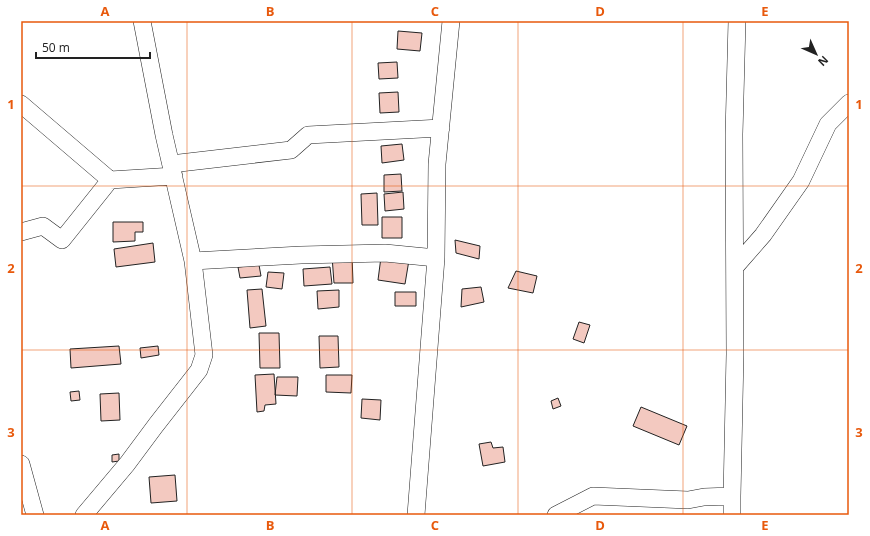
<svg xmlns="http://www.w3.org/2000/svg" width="870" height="536" font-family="'Open Sans',sans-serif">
<rect width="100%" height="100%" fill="#fff"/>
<!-- building -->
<path fill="#f3c9c0" stroke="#222" d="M398 31 422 33 420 51 397 49Z
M397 62 398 78 379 79 378 63Z
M398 92 399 112 380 113 379 93Z
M402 144 404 160 382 163 381 146Z
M401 174 402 191 384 192V175Z
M403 192 404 209 385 211 384 194Z
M377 193 378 225H362L361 194Z
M382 217H402V238H382Z
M113 222H143V232H135V241L113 242Z
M455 240 480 246 479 259 456 253Z
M153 243 155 262 116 267 114 249Z
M352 255 353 283H334L332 256Z
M381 257 409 260 405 284 378 280Z
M259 265 261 276 240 278 238 267Z
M330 267 332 284 304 286 303 269Z
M516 271 537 276 533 293 508 288Z
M268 272 284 273 282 289 266 287Z
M481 287 484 302 461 307 462 289Z
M262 289 266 326 250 328 247 290Z
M339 290V307L318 309 317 291Z
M395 292H416V306H395Z
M579 322 590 325 584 343 573 339Z
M259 333H279L280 368H260Z
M319 336H338L339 367 320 368Z
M119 346 121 364 71 368 70 349Z
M158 346 159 355 141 358 140 348Z
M274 374 276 404 265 405 264 411 257 412 255 375Z
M326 375H352L351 393 326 392Z
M277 377H298L297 396 275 395Z
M79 391 80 400 71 401 70 392Z
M119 393 120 420 101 421 100 394Z
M558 398 561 406 553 409 551 401Z
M362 399 381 400 380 420 361 418Z
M641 407 687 426 679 445 633 426Z
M491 442 493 448 503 447 505 462 483 466 479 444Z
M119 454V461L112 462V455Z
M175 475 177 501 151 503 149 477Z"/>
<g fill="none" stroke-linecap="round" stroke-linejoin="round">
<!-- minor casing -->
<g stroke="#222" stroke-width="18">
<path id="minor" d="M21 104 110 180 174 176
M171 164 291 150 308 135 441 128
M21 232 43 226 62 240 110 180
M193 261 301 255 385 253 436 258
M735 267 763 235 801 181 828 124 849 103
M21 464 35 515
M84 515 127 464 156 425 199 370 204 355 193 261 164 135 142 21
M416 515 436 258 437 164 451 21
M556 515 593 496 688 500 704 497 732 496 735 354 734 134 737 21
M732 515V496"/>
</g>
<!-- minor -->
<use href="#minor" stroke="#fff" stroke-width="17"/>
</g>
<!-- grid -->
<path fill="none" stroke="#e8590c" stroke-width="1" stroke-opacity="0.55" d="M187 21V515M352 21V515M518 21V515M683 21V515M21 186H849M21 350H849"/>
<!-- border -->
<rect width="870" height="536" fill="none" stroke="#ffffff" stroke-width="44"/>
<!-- north arrow -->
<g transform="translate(816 54) rotate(135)" stroke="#ffffff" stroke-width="3" paint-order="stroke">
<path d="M0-3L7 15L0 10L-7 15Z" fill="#222222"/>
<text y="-6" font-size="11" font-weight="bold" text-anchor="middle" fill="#222222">N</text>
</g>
<!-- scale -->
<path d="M36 52v6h114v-6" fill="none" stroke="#222222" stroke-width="2"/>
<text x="42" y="52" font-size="12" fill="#222222" stroke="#ffffff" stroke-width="3" paint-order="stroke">50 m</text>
<rect x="22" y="22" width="826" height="492" fill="none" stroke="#e8590c" stroke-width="1.5"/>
<g font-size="13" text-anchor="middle" font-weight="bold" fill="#e8590c">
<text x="105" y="16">A</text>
<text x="270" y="16">B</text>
<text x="435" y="16">C</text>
<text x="600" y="16">D</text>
<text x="765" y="16">E</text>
<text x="11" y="109">1</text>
<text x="859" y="109">1</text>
<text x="11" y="273">2</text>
<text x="859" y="273">2</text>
<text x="11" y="437">3</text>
<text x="859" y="437">3</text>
<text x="105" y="530">A</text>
<text x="270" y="530">B</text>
<text x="435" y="530">C</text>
<text x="600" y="530">D</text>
<text x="765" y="530">E</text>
</g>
</svg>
